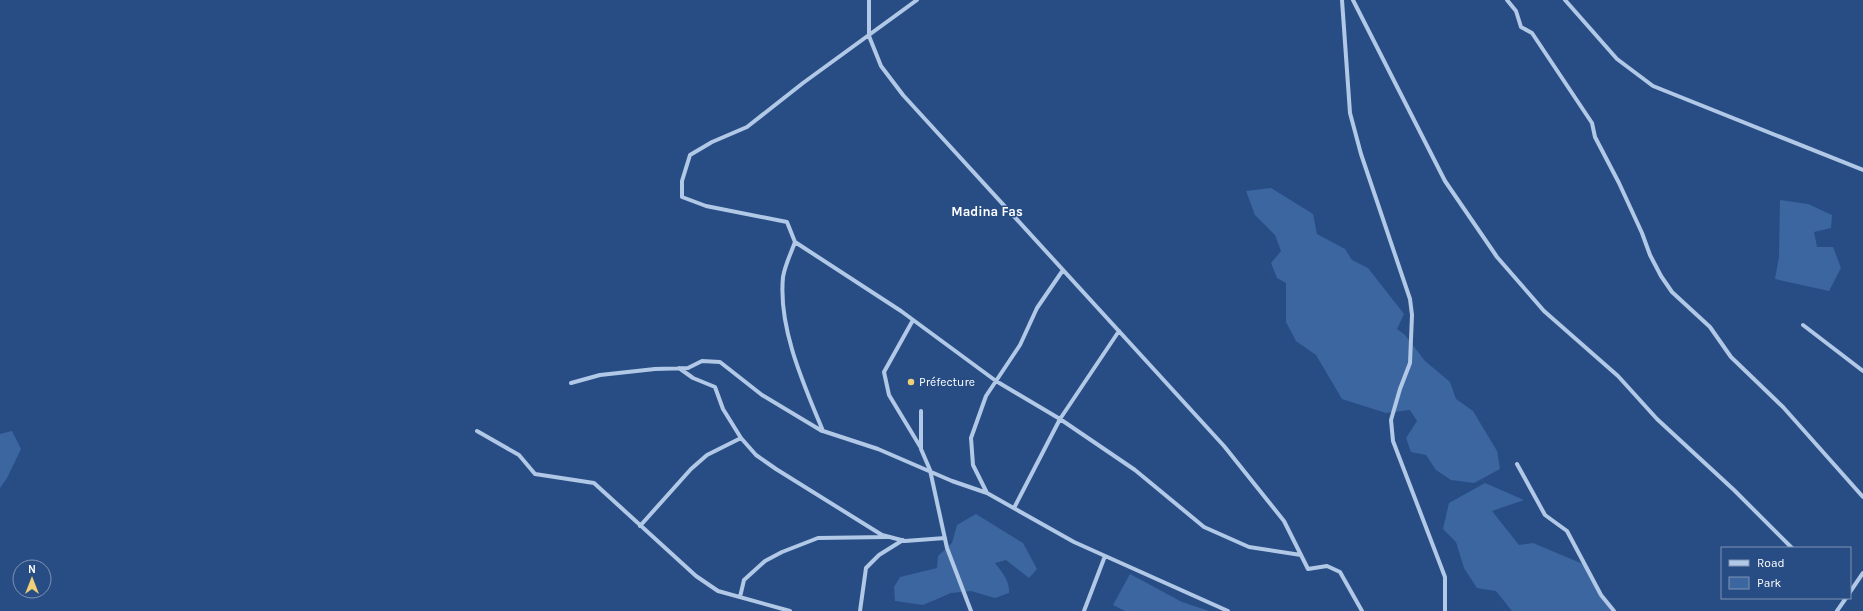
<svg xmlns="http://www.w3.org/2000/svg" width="1863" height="611" font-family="Karla,sans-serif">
<rect width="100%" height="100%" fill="#284d84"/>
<!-- green -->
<path fill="#3c66a0" d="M1271 188 1313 214 1317 234 1345 249 1352 260 1368 268 1404 314 1397 329 1405 335 1425 361 1450 382 1456 399 1473 411 1497 451 1500 469 1474 483 1451 480 1436 470 1426 455 1411 452 1406 438 1417 421 1410 410 1386 413 1342 399 1316 355 1296 341 1286 322V283L1277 278 1271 263 1281 251 1275 235 1255 215 1246 191Z
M1780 200 1808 204 1832 215 1831 228 1814 232 1817 247H1833L1841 268 1829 291 1775 279 1779 257Z
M12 431 21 449 7 478 0 488V434Z
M1485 483 1524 500 1492 511 1519 545 1533 543 1583 564 1611 611H1512L1496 591 1477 588 1464 568 1456 542 1443 529 1449 503Z
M976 514 1023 543 1037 569 1029 578 1006 560 995 563C1002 572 1010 581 1009 593L995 598 971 591 951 593 923 605 895 601 894 587 900 577 937 568 938 556 952 543 957 525Z
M1130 574 1182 602 1209 611H1125L1113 605Z"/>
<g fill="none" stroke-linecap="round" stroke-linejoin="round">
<!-- street -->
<path stroke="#b1c8e7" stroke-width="4" d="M869 0V36L881 66 903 95 1224 446 1284 521 1308 569 1327 566 1340 572 1362 611
M917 0 803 83 747 127 712 142 690 155 682 181V197L706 206 787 222 795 242C791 253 785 265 783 277 778 328 804 385 823 431L878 449 952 481 987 493 1074 542 1228 611
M1342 0 1350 113 1361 154 1410 299 1412 315 1410 363 1400 389 1391 420 1393 441 1445 577V611
M1353 0 1445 181 1497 257 1544 311 1618 376 1657 419 1734 490 1792 548
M1507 0 1516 11 1521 27 1532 33 1592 123 1595 137 1619 183 1642 233 1650 255 1661 276 1672 292 1710 327 1731 357 1783 407 1863 497
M1565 0 1617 59 1653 86 1863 170
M795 242 901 311 996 381 1060 419 1135 470 1204 527 1249 547 1301 555
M913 320 884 372 889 395 921 448
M1803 325 1863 371
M679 368 693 378 715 387 723 409 741 438 756 455 776 469 882 535 905 541 945 538
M571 383 600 375 655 369 688 368 702 361 720 362 762 395 822 431
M921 411V449L930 470 947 548 971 611
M477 431 519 455 535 474 594 483 696 576 718 591 790 611
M1517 464 1545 515 1567 531 1601 595 1614 611
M987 493 973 465 971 438 986 396 1020 345 1037 308 1063 270
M1014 508 1060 419 1119 331
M640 526 691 469 707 455 741 438
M1850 592 1863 573
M740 597 744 580 765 561 782 552 818 538 886 537
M860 611 866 568 879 555 903 540
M1084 611 1105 556
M1837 611 1846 598"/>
</g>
<!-- markers -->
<circle fill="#efd078" stroke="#284d84" stroke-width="1.5" cx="911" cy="382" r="4"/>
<g text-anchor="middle" stroke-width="3" stroke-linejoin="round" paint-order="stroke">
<!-- poi labels -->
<g font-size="12" fill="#fff" stroke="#284d84" text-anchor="start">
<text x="919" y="386">Préfecture</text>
</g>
<!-- neighbourhood labels -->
<g font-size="13" font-weight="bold" fill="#fff" stroke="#284d84">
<text x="987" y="216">Madina Fas</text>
</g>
</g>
<!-- legend -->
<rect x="1721" y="547" width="130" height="52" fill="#284d84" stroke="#7e94b5"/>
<rect x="1729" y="560" width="20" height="6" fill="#b1c8e7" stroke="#7e94b5"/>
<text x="1757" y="567" font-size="12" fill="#ffffff">Road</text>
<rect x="1729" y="577" width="20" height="12" fill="#3c66a0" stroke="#7e94b5"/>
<text x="1757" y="587" font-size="12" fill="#ffffff">Park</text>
<!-- north arrow -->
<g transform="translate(32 579)"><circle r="19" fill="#284d84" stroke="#7e94b5"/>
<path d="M0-3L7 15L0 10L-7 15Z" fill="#efd078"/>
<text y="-6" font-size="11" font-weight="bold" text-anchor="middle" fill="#ffffff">N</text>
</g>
</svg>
